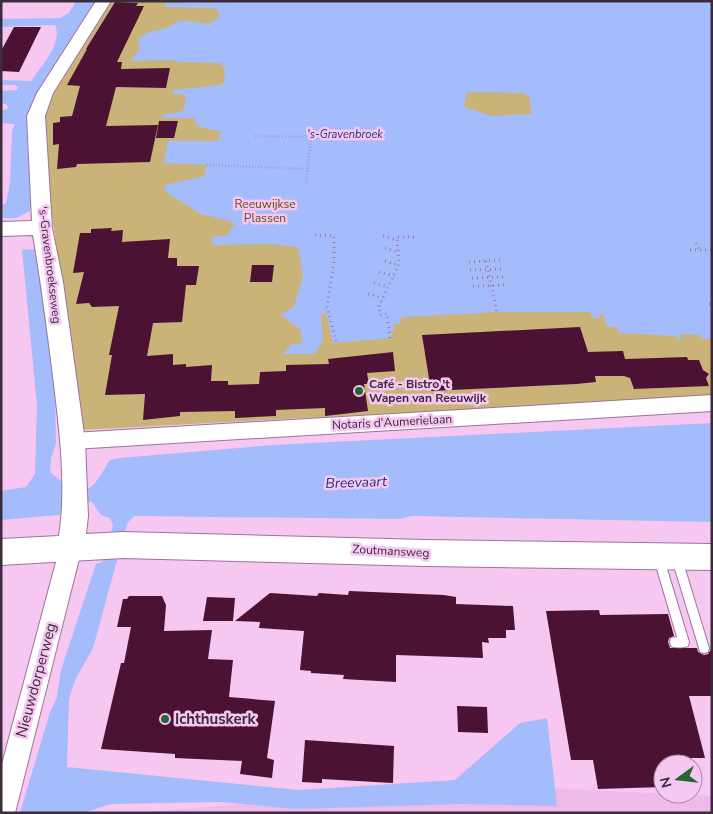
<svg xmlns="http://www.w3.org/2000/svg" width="713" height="814" font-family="'Nunito Sans',sans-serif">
<rect width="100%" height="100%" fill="#f5c7f1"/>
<!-- built -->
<path fill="#eebaea" d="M479 785 712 796V813H135Z"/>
<!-- green -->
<path fill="#c9b378" d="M110 1H712V396L81 430 39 118Z"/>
<!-- water -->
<path fill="#a5bcfc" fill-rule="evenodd" d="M76 1H96L38 91 30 112 27 138 31 200 30 211 16 218H1V206L6 203 10 183 12 132 15 124 1 123V111L9 108 6 104 1 103V91L17 90 18 87 15 85H1V80L31 81 34 77C43 64 63 42 55 25L1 27V19L60 18 69 13Z
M182 1H712V339H702L700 335 680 334 681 339H678L676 336 619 333 617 327H607L603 314H599L600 318H592L590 312H486V313L401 317V323L393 324 394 331H391L392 338 333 343 326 313 321 314 323 341 314 354H282L292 344 302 343 301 330 281 315 294 306 303 277 299 250 297 247 272 244 212 245V237L228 235 234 224 230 221 201 214 166 192 164 185 204 176 207 165 164 163 168 141H217L222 132 197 126 194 118H163L164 114 176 113 184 110 186 98 182 94H172L174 90 219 85 224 83 225 71 221 63 178 62 173 60 131 61 140 48 138 39C149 30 153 32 166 28 171 27 175 22 180 21 197 18 210 32 220 14L215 8 164 7 166 3H181ZM467 92 523 93 529 96 532 114 492 116 467 108 464 106Z
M37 249 55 399 56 443 51 458 50 472 62 482 65 494C97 489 93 486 110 460L120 458 273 445 712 423V522L412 516 400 519 134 516 127 524 93 648 75 680 69 699 67 767 299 790 455 780 520 723 547 718 557 806 461 804 295 809 222 802 110 804 84 813H20L50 712 57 697 61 670 96 564 102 562 113 525 110 518 101 515 92 502C82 500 64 507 59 515L1 520V491L26 487 35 474 37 405 22 250Z"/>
<!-- building -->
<path fill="#4b1233" d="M115 2 138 3 136 6H144L117 62H122L121 69 170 68 166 88 116 87 106 126 158 125 150 162 77 164 76 167 57 169 59 144 53 145V123L60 122V117L72 116 80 86 67 85 87 49H86Z
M14 27H41L19 72 1 71V51Z
M159 121H178L174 138H156Z
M112 228 111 231 123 230 122 242 170 239 168 258H177V266H199L196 285H186L182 322 153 323 147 356 173 354V365L186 364V367L212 365 211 381H228V385L259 384 260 372 286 371V365L329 364 328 359 393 352 395 371 367 373 369 384H364L368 411 325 416V408L276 410V416L235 418V411L180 412V416L143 420 145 394 105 395 112 355H109L119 306 92 307 89 303 76 304 84 272 73 273 80 233H91V229Z
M252 265H274L272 282H250Z
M580 327 588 352 623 351 625 359 687 357 688 360H699L703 370 709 374 706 378 709 386 634 389 630 378 624 376H595L596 382 576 384 431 391 422 335Z
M349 591 444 595 456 597V604L513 606 515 630H506V638H488L489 643 482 642 483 658 396 655V682L343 679 344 675 311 673V671L300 670 304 631 259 628 260 622 235 621 270 593 317 596 319 593 348 595Z
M129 596H162L166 605 164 631 212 630 208 659 233 660 229 697 275 701 267 758 274 760 272 778 240 774 242 761 175 758V754L101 749 121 663H124L131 627H117L123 599H127Z
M207 597 235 598 233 621H203Z
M599 610 600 615 668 614 674 636 669 638 668 642 670 648H697L698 652 704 655 708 654 712 648V696H689L705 758H684L685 764H663V787L598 789 593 760H571L546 611Z
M457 706 487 707 488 733 458 732Z
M305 740 394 746 393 783 322 779V783L302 782Z"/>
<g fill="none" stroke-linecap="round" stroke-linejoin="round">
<!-- service casing -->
<g stroke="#9d739a" stroke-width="2">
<path id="service" d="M659 554 663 556 664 559 689 642 688 646C682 648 677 648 671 646L670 642 671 638 677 637 654 559 655 556Z
M677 554 681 556 682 559 709 648 708 652 704 653 700 652 699 648 672 559 673 556Z"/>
</g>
<!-- minor casing -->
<g stroke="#9d739a" stroke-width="2">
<path id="minor" d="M712 395V411L73 449 66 447 63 441 66 435 73 433Z
M71 537 78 540 82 547 15 813H1V768L60 547 64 540Z"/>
</g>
<!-- tertiary casing -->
<g stroke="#9d739a" stroke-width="2">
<path id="tertiary" d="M96 1H111L53 93 45 116 52 228 63 282 85 441 88 516 86 534 123 532 426 540 712 544V570L426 566 123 558 1 565V539L59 536C67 483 59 428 53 376 47 329 41 282 33 235L1 236V222L32 221 27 116 37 93Z"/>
</g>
<!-- path-far1 -->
<path stroke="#9e7e9c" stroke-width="2.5" stroke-dasharray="0.5 2.5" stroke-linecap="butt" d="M255 136 311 137 306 185
M207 165 307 169"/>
<!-- path -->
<path stroke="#9e7e9c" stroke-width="3" stroke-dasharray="1 4" stroke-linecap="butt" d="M315 235 334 236V260L327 307 336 342
M383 236 397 240
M711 242 712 245
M696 243 699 250
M385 248 398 252
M690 250H712
M385 261 399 265
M486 261 497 312
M469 262 502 260
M470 270 504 269
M379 272 394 276
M472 278 506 277
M374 283 388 287
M473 286 507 285
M368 294 383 298
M709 304H712
M390 338 387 314 380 315 379 306 399 264 397 237H417"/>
<!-- service -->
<use href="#service" fill="#fff" fill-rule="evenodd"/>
<!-- minor -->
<use href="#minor" fill="#fff" fill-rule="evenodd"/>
<!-- tertiary -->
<use href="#tertiary" fill="#fff" fill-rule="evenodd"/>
</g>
<!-- markers -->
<g fill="#206734" stroke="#f5c7f1" stroke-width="2">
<circle cx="359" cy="391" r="5"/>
<circle cx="165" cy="719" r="5"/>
</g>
<g text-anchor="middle" stroke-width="5" stroke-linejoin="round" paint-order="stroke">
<!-- far-water labels -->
<g font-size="11" font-style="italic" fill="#22337c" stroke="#f5c7f1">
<text x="345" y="138">'s-Gravenbroek</text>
</g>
<!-- park labels -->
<g font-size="12" fill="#624f1a" stroke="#f5c7f1">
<text x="265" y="208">Reeuwijkse<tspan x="265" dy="14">Plassen</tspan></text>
</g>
<!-- street labels -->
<g font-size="12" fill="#3c2b3b" stroke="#f5c7f1">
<text transform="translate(50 265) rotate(83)" y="4">'s-Gravenbroekseweg</text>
<text transform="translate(392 422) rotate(-3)" y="4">Notaris d'Aumerielaan</text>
<text transform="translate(391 551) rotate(3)" y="4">Zoutmansweg</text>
</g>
<!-- poi labels -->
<g font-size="12" font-weight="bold" fill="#3c2b3b" stroke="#f5c7f1" text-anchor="start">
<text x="369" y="388">Café - Bistro 't<tspan x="369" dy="14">Wapen van Reeuwijk</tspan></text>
</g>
<!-- water labels -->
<g font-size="14" font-style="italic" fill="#22337c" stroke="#f5c7f1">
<text transform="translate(356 482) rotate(-2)" y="5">Breevaart</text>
</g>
<!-- near-street labels -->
<g font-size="15" fill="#3c2b3b" stroke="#f5c7f1">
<text transform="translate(36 680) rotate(-75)" y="5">Nieuwdorperweg</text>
</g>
<!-- near-poi labels -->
<g font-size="15" font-weight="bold" fill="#3c2b3b" stroke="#f5c7f1" text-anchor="start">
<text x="175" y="724">Ichthuskerk</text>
</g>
</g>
<!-- border -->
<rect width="713" height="814" fill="none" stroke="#3c2b3b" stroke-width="5"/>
<!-- north arrow -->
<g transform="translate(678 779) rotate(255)"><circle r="24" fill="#f5c7f1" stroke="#ab89a8"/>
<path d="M0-4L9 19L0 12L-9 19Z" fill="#206734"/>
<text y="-8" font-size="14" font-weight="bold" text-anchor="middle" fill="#3c2b3b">N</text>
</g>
</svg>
